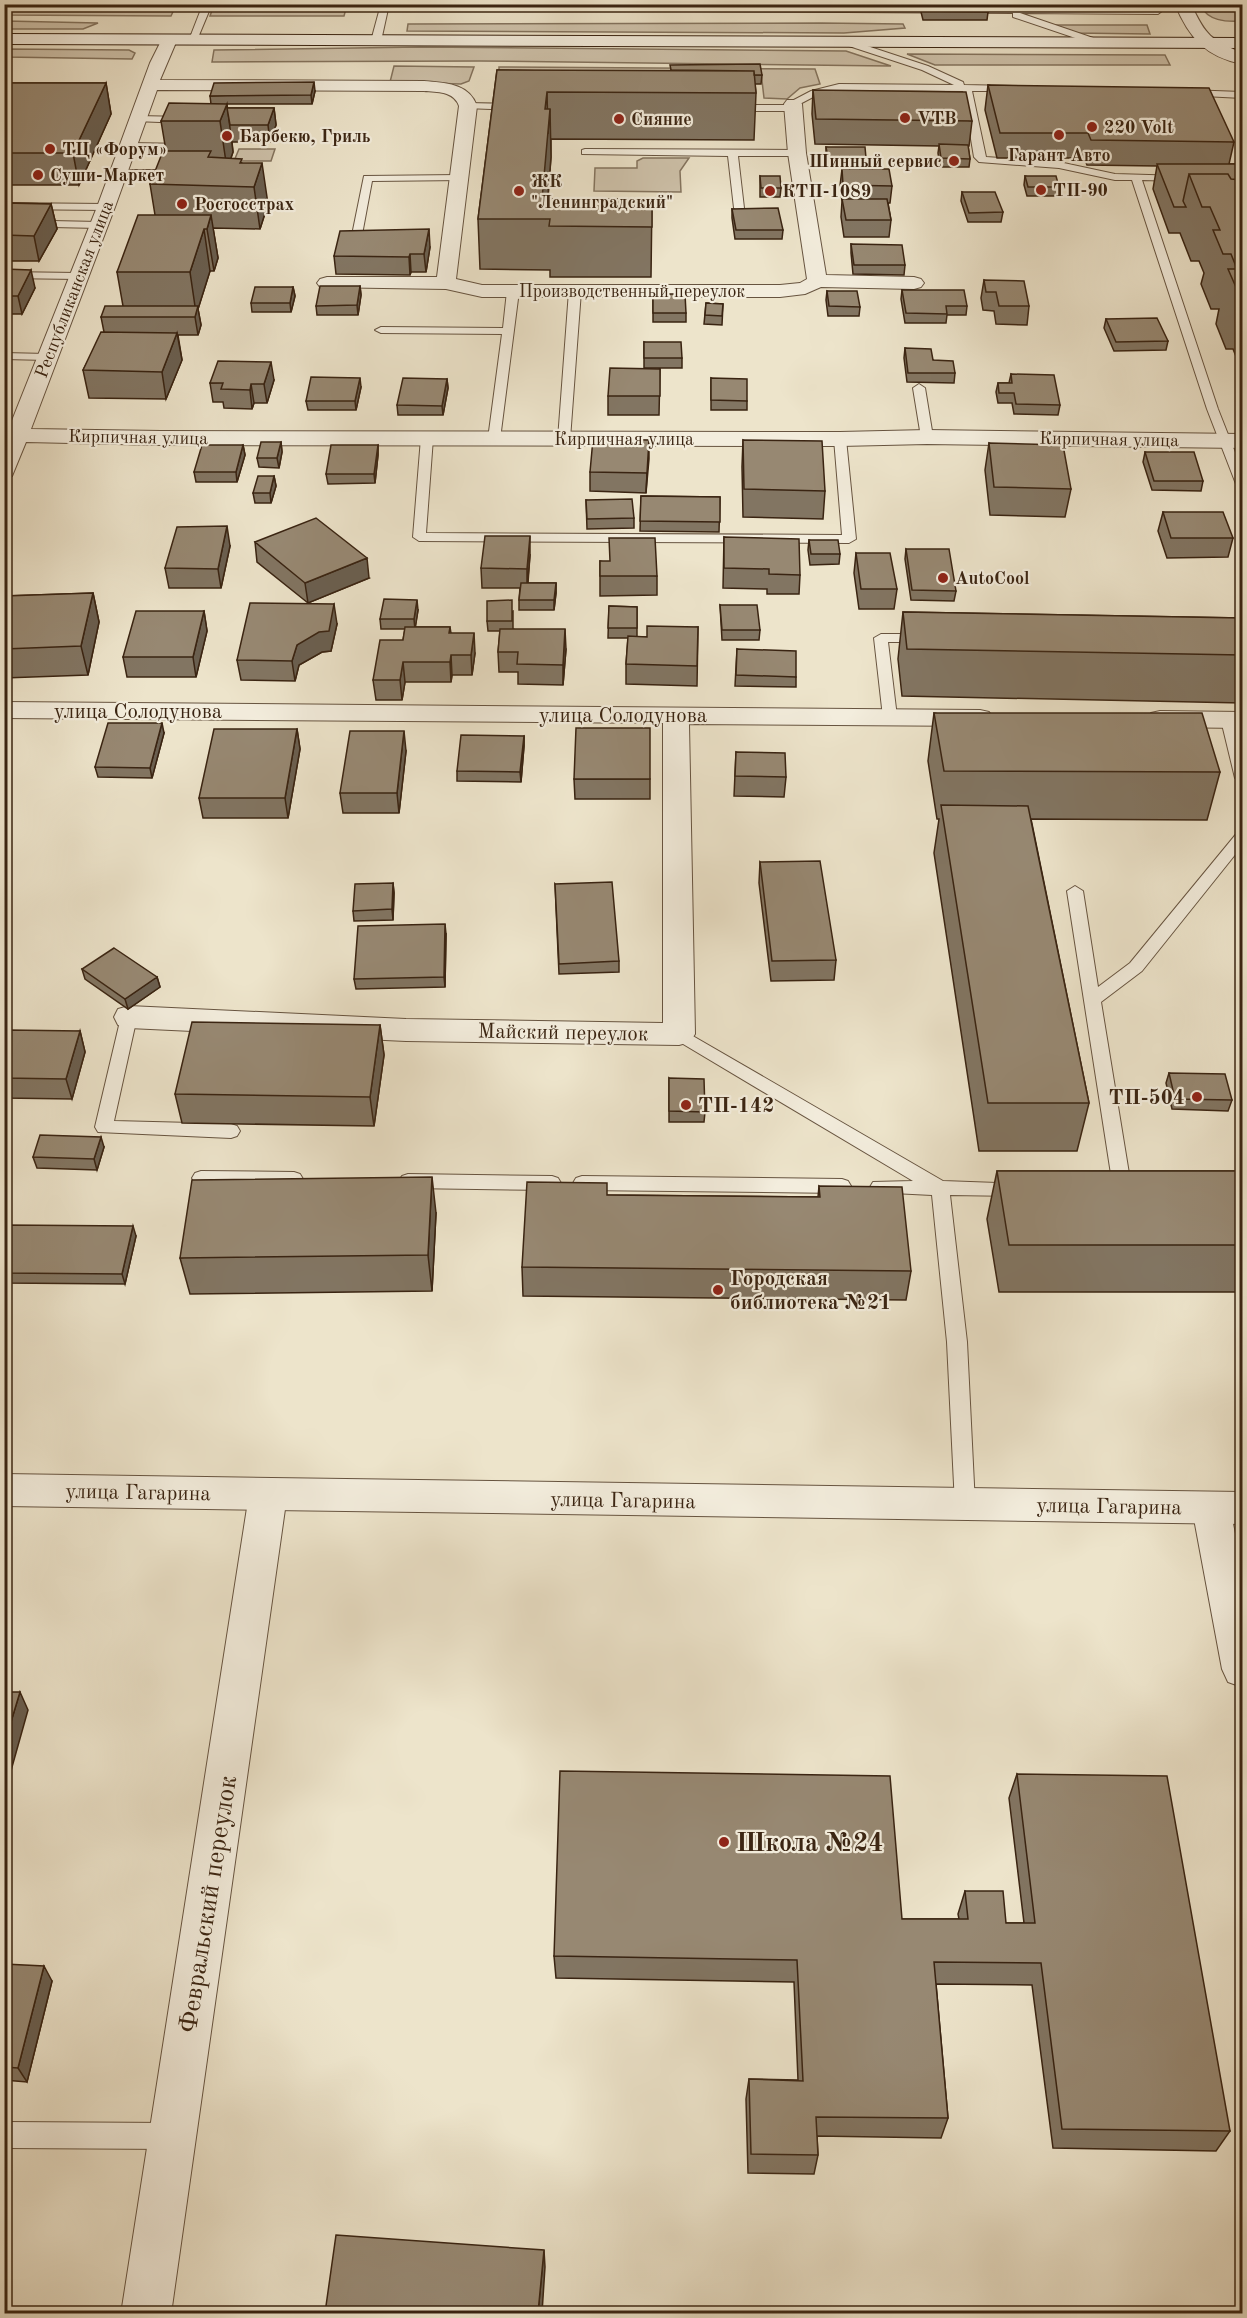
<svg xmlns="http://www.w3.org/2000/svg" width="1247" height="2318" font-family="'Old Standard TT',serif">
<rect width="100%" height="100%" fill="#ede4cb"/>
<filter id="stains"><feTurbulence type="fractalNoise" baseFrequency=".00333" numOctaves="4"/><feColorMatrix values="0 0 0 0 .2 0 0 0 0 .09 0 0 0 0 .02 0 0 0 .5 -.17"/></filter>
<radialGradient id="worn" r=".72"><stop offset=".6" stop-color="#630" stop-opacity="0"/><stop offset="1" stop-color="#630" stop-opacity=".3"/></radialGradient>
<!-- green -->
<path fill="#cfc3ac" stroke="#84745f" stroke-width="1.5" d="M29 4H176V5L171 16 5 15V12Z
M214 5H246L245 8H324L326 5H347L344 16H210Z
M1200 5H1242V21C1225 22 1208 21 1200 5Z
M5 21 98 23 83 29H5Z
M821 23 903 24 905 28 844 33 407 31 408 24Z
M1051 25H1147L1150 34 1073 33Z
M421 47 846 51 891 66 480 61 212 62 214 50Z
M5 49 129 50 135 53 132 59 5 57Z
M907 54 1165 55 1170 65H935Z
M394 66 474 67 469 81 461 84 390 82Z
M499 67 815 69 820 84 800 88 787 99 764 98 761 72 665 71 499 78Z
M239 149H275L271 161H234Z
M643 158H689L680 171 681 192 594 191 595 168H637V161Z"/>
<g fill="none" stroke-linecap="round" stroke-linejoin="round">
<!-- service casing -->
<g stroke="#675440" stroke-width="2">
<path id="service" d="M4 4H14L4 8Z
M203 4H212L197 40 190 42 189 40Z
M381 4 1153 8 1152 4H1160L1162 11 1158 14 1020 13 1102 41 1104 43 1099 46 1013 17V13L388 9 381 41 376 44 371 41Z
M849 40 928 66 963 82 964 85 1013 86V90L1010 91H972L986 157 1059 162 1115 174 1183 176 1184 178 1179 181 1142 180 1218 409 1242 470V488L1236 484 1207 409 1132 180H1115L1059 168 979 162 974 157 963 91 839 90 817 95 796 106V110L793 111H732L727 108 732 105H789L790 102 811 91 839 84 954 85 922 70 846 45 844 43Z
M1187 90 1242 92V98L1184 95 1182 93Z
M468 103 516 104 521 107 516 110 465 108 463 106Z
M137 116 186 117 191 120 186 123 134 121V117Z
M128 143 188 144 193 147 188 150 125 148V144Z
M585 149 797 150 802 153 797 156H738L744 208 739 211 734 208 728 156 582 154V150Z
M119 170H177L182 173 177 176 115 175V171Z
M459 175 463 176V180L372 181 361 240 356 243 351 240 364 176Z
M4 203 106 204 111 207 106 210 4 209Z
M4 220 99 222 104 225 99 228 4 226Z
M4 272 78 273 83 276 78 279 4 278Z
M513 288 519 291 500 439 494 443 488 439 502 334 381 333 375 330 381 327 503 328 507 291Z
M575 288 581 291 570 439 564 443 558 439 569 291Z
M4 353 47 354 53 357 47 360 4 359Z
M919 384 925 388 933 437 927 441 921 437 913 388Z
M427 434 433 438 426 533 842 535 834 439 840 435 846 439 856 539 849 543 419 541 413 537 421 438Z
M881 634H923L930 638 923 642H888L897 717 890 721 883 717 874 638Z
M1228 716 1235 720 1242 750V783L1235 778 1221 720Z
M1242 831V846L1142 971 1101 1002 1132 1192 1129 1197 1123 1199 1113 1197 1110 1192 1113 1187 1067 891 1075 886 1083 891 1098 987 1130 963 1237 833Z
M129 1011 135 1013 137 1017 114 1121 231 1124 237 1126 240 1131 237 1136 231 1138 98 1132 95 1127 121 1017 123 1013Z
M679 1028 943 1181 1022 1184 1025 1189 1022 1194 1016 1196 950 1195 967 1342 975 1505 972 1511 965 1514 958 1511 955 1505 947 1342 932 1195 873 1192 870 1187 873 1182 913 1181 673 1038 671 1034 673 1030Z
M201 1171 294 1172 300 1174 303 1179 300 1184 294 1186 201 1185 195 1183 192 1178 195 1173Z
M408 1174 552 1176 558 1178 561 1183 558 1188 552 1190 408 1188 402 1186 399 1181 402 1176Z
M582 1176 842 1179 848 1181 851 1186 848 1191 842 1193 582 1190 576 1188 573 1183 576 1178Z
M4 2122 172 2123 181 2127 185 2136 181 2145 172 2149 4 2148Z"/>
</g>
<!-- minor casing -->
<g stroke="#675440" stroke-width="2">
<path id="minor" d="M169 35 177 40 160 80 424 81C445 83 469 83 477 106L456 279 482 285H780L800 283 807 279 788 153 784 104 787 100H799L802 104 806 153 826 275 914 277 921 279 924 283 921 287 914 289 821 287 805 294 780 297H482L446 289 320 287 317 283 320 279 327 277H437L459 106C454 91 437 92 424 91L157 90 115 207 31 429 161 431 840 432 927 430 1242 434V448L927 444 840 446 161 445 26 442 12 476 4 478V428H9L97 207 150 63 163 37Z
M4 702 980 710 989 712 993 718 989 724 980 726 689 724 695 1034 690 1042 679 1045 406 1041 129 1028 118 1025 114 1017 118 1009 129 1006 406 1019 663 1023V723L4 718Z
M1160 711 1242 712V728L1160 727 1151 725 1147 719 1151 713Z
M268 1479 281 1484 287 1495 171 2314H121L249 1495 255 1484Z
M1211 1492 1224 1496 1230 1508 1242 1570V1687L1228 1682 1222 1669 1192 1508 1198 1496Z"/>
</g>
<!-- tertiary casing -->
<g stroke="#675440" stroke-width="2">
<path id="tertiary" d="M1175 4H1191C1206 37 1211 39 1242 53V64C1206 57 1189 38 1175 4Z
M4 1474 1242 1492V1524L4 1506Z"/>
</g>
<!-- secondary casing -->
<g stroke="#3a2412" stroke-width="2">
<path id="secondary" d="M4 34 1242 38V48L4 44Z"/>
</g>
<!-- service -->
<use href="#service" fill="#f3eddd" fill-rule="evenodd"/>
<!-- minor -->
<use href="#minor" fill="#f3eddd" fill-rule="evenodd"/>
<!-- tertiary -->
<use href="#tertiary" fill="#f3eddd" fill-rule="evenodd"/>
<!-- secondary -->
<use href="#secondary" fill="#f3eddd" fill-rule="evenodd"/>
</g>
<!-- wall -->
<path fill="#827562" stroke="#3a2412" stroke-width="1.5" d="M793 4H1061V7H986L988 12 987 20H923L921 12V6Z
M497 70 762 75 761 84H755L756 93 754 140 551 139V157L548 199H652L651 277H550V270L480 269 478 219Z
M4 83H106L111 114 79 185H4Z
M988 85 1234 142 1229 164H1242V390L1237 375 1239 364 1233 349H1226L1216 324 1219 309H1211L1201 284 1204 273 1199 261H1191L1180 233H1169L1153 189 1157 166 1087 165 1084 158H997L985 110Z
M813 90 972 121 969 146H968L970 159 969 167H940L938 153 939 146 815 144 812 114Z
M315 91 312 104H227V108H274L276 125 270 142H232L233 152 231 158 242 163 268 204 260 229 213 228 218 258 214 271H210L198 309 201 325 198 335H178L182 360 166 399 89 398 83 370 104 332 101 317 123 306 117 272 155 215 150 184 166 151 161 121 211 104 210 96Z
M826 147 866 158V167H827L826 156Z
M842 169 892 186 890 203H888L891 220 889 237H844L841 217 842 201 840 186Z
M760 176 781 188 780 197H760Z
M1025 176 1059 187 1058 196H1027L1024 185Z
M962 192 1003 212 1001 222H968L961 201Z
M4 203 51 204 57 229 39 261H4Z
M732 209 783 230 782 239H735L732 218Z
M851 244 905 265 904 275 853 274 851 253Z
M430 247 426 272H411L410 275 336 274 334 256Z
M4 269 35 288 22 314H4Z
M984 280 1029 306 1027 325 996 324 994 311 983 310 981 298Z
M360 286 361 295 358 315H317L316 306Z
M293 287 295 296 291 312H252L251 303Z
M902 290 967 306 966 315H947L946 323H905L901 299Z
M827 291 860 307 859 316H828L826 300Z
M653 294 686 313V322H653Z
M706 303 723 304 722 325 704 324Z
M1106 319 1168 341 1166 350 1114 351 1104 328Z
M644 342 682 358V368H644Z
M905 348 933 360 955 373 954 383 907 382 904 358Z
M660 369 659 415H608V396Z
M1011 374 1060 405 1058 415 1014 414 1012 403H998L996 392 998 383H1009Z
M711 378 747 401V410H711Z
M447 379 448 388 443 415H398L397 405Z
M274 380 267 403H254L252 409 224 408 223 402H213L210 383Z
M361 387 356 410H308L306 401Z
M649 440 646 493 590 491V472Z
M743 440 825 491 823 519 743 517 742 467Z
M281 442 282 452 279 468 259 467 257 458Z
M989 443 1071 489 1065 517 990 515 985 470Z
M243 445 245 455 237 482H196L194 472Z
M378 445V455L375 483 328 484 326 474Z
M1145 452 1203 481 1201 491 1152 490 1143 462Z
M274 476 276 486 271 503H255L253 493Z
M641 496 720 497 719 532 640 531Z
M586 500 634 518V528L587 529Z
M1163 512 1233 538 1228 557 1167 558 1158 531Z
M724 537 800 575 799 594H767V589L723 588Z
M809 540 840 554 839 564 810 565 808 550Z
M255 542 369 578 308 603 257 562Z
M230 546 221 588H169L165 568Z
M906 549 956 591 954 601 911 600 905 559Z
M856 553 897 589 894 609H859L854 573Z
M530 555 528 583H556V593L554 610H519V600L520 588H482L481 568Z
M600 561 657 576V595L600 596Z
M93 593 99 622 88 675 4 678V596Z
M720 605 760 630 759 640H722Z
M609 606 637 607V637H647L698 627 697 686 626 684V664L628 638H608Z
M418 610 415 627H450L451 633 475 653 472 675H452L451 682H405L402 700H376L373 680 403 640 405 629H381L380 619Z
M204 611 207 631 196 677H127L123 657Z
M513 611V629L566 649 563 685 518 684V672H499L498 652 500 631H488L487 621Z
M903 612 1242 618V703L902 696 898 659Z
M337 624 331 651 322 652 299 665 295 681 241 680 237 660Z
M737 649 796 677V687L735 686Z
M934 713 1220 772 1207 820 1031 819 1089 1103 1077 1151H979L934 853 939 819H937L928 761Z
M297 729 300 749 288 818H203L199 798Z
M164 733 152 778 98 777 95 767Z
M524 736V746L521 782 457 781V771Z
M406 751 399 813H343L340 793Z
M736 752 786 777 784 797 734 796Z
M574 779H650V799H575Z
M760 862 836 960 834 980 771 981 759 883Z
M393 883 394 893 393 920 354 921 353 911Z
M555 884 619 961V972L559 974Z
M446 934 445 987 356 989 354 979Z
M82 969 157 977 160 987 128 1009 85 979Z
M380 1025 384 1055 374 1126 182 1123 175 1094Z
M80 1031 85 1052 72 1099 4 1098V1040Z
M1169 1073 1232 1100 1228 1111 1172 1109 1166 1083Z
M669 1078 705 1112 704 1122H669Z
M104 1147 97 1170 37 1168 33 1157Z
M997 1171H1242V1292H999L987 1219Z
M819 1186 911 1271 906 1300 523 1296 522 1267 607 1195 818 1197Z
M436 1213 432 1291 190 1294 180 1258Z
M4 1225 136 1236 125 1284 4 1283Z
M1017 1774 1230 2131 1216 2151 1053 2148 1032 1985 936 1984 948 2118 941 2138 817 2136 818 2155 814 2174 748 2173 746 2099 749 2079 798 2080 794 1982 556 1978 554 1956 902 1919H959L958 1914 965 1891 1006 1923H1024L1009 1798Z
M4 1964 52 1981 27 2082 4 2080Z"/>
<!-- shaded-wall -->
<path fill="#6a5f50" stroke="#3a2412" stroke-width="1.5" d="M314 82 315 91 312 104 311 95Z
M106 83 111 114 79 185 73 153Z
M547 92 548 134 550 109 551 157 546 219 542 199 545 109Z
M227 104 233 152 227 169 220 121Z
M274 108 276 125 270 142 268 125Z
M262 163 268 204 260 229 254 187Z
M51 204 57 229 39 261 34 236Z
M211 215 218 258 214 271 207 229Z
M204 229 210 271 198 309 201 325 198 335 195 317 196 313 190 272Z
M429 229 430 247 426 272 424 254Z
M410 254 411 272 410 275 409 257Z
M31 270 35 288 22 314 18 296Z
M360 286 361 295 358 315 357 305Z
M293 287 295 296 291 312 290 303Z
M177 333 182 360 166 399 162 372Z
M271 362 274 380 267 403 264 384Z
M360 378 361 387 356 410 355 401Z
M447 379 448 388 443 415 442 406Z
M251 384 254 403 252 409 250 390Z
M649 440V459L646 493 647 473Z
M281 442 282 452 279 468 277 458Z
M243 445 245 455 237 482 236 472Z
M378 445V455L375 483 374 474Z
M274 476 276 486 271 503 270 493Z
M227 526 230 546 221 588 218 569Z
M530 536V555L527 589V569Z
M367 558 369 578 308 603 305 583Z
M556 583V593L554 610V600Z
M93 593 99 622 88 675 81 646Z
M417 600 418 610 415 630 414 619Z
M334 604 337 624 331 651 322 652 299 665 295 681 292 661 297 645Z
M204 611 207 631 196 677 193 657Z
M565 629 566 649 563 685V665Z
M474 633 475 653 472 675 471 655Z
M451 655 452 675 451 682 450 662Z
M403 662 405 682 402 700 400 680Z
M162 723 164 733 152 778 150 768Z
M297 729 300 749 288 818 285 798Z
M404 731 406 751 399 813 397 793Z
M524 736V746L521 782 520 772Z
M393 883 394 893 393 920 392 909Z
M445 924 446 934 445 987 444 977Z
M157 977 160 987 128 1009 125 999Z
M380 1025 384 1055 374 1126 370 1097Z
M80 1031 85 1052 72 1099 66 1079Z
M101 1137 104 1147 97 1170 94 1159Z
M432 1177 436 1213 432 1291 428 1255Z
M133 1226 136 1236 125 1284 122 1274Z
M20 1692 28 1710 5 1792 4 1745Z
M44 1966 52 1981 27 2082 18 2068Z
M544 2250 545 2267 542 2313H538Z"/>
<!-- building -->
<path fill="#978872" stroke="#3a2412" stroke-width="1.5" d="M922 4H985L988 12 923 11Z
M760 64 762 75H754V71L671 70 670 65Z
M497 70 754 71 756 93 547 92 545 109H550L542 199H652V227L549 226 550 219H478Z
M314 82 311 95 210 96 214 83Z
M4 83H106L73 153H4Z
M988 85 1209 88 1234 142 1091 140 1088 133H1000Z
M813 90 966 92 972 121 816 119Z
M169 103 227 104 220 121H161Z
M227 108H274L268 125H230Z
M939 144 968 145 970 159 941 158Z
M826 147H865L866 158H828Z
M163 151H211L208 157 242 159 240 163H262L254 187 150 184Z
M1157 164H1242V180L1231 179 1228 174H1189L1183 201 1186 207H1174Z
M842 169H889L892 186 843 185Z
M1189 174H1228L1231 179 1242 180V294H1239L1228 269H1237L1231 254H1223L1213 230H1220L1210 207H1202Z
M760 176H780L781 188H761Z
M1025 176H1056L1059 187H1028Z
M962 192H995L1003 212 969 213Z
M842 199H887L891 220H846Z
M4 203 51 204 34 236 4 235Z
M778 208 783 230H736L732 209Z
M138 215H211L207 229H204L190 272H117Z
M429 229 424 254H410L409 257 334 256 340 231Z
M851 244 902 245 905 265H854Z
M4 269 31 270 18 296H4Z
M984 280 1024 281 1029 306H999L996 292H986Z
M320 286H360L357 305 316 306Z
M255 287H293L290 303H251Z
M902 290H964L967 306H946L947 314 906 313Z
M827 291H857L860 307 829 306Z
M653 294H685L686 313H653Z
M706 303 723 304 722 316 705 315Z
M105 306H198L195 317H101Z
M1157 318 1168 341 1116 342 1106 319Z
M101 332 177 333 162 372 83 370Z
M644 342H681L682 358H644Z
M905 348 931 349 933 360 953 361 955 373H908Z
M218 361 271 362 264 384H251L250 390 221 389 223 383H210Z
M610 368 660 369V396H608Z
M1011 374 1054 375 1060 405 1016 404 1014 393H999L998 383H1012Z
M311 377 360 378 355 401H306Z
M403 378 447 379 442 406 397 405Z
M711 378 747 379V401L711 400Z
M593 439 649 440 647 473 590 472Z
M743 440 822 441 825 491 744 489Z
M261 442H281L277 458H257Z
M989 443 1063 445 1071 489 994 487Z
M202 445H243L236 472H194Z
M331 445H378L374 474H326Z
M1145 452H1194L1203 481H1154Z
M258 476H274L270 493H253Z
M641 496 720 497V522L640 521Z
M632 499 634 518 587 519 586 500Z
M1163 512H1223L1233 538H1171Z
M316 518 367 558 305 583 255 542Z
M227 526 218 569 165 568 177 527Z
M485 536H530L527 569 481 568Z
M724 537 799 539 800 575 769 574V569L724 568Z
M609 538H655L657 576H600V561H610Z
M809 540H838L840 554H811Z
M906 549H949L956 591 912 590Z
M856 553H890L897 589H861Z
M521 583H556L554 600H519Z
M93 593 81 646 4 649V596Z
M384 599 417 600 414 619H380Z
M512 600V621H487V601Z
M250 603 334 604 329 631 319 632 297 645 292 661 237 660Z
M720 605H757L760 630H722Z
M609 606 637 607V628H608Z
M136 611H204L193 657H123Z
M903 612 1242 618V655L907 649Z
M647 626 698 627 697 666 626 664 628 636 647 637Z
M405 627H450L449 633H474L471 655H451L450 662H403L400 680H373L380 640H403Z
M500 629H565L563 665 517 664 518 652H498Z
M737 649 796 651V677L736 675Z
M934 713H1202L1220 772 944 771Z
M108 723H162L150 768 95 767Z
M576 728H650V779H574Z
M214 729H297L285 798H199Z
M350 731H404L397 793H340Z
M461 735 524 736 520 772 457 771Z
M736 752 785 753 786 777 735 776Z
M941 805 1028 806 1089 1103H988Z
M820 861 836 960 772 961 760 862Z
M612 882 619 961 559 964 555 884Z
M393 883 392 909 353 911 355 884Z
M445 924 444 977 354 979 358 926Z
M114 948 157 977 125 999 82 969Z
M192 1022 380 1025 370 1097 175 1094Z
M8 1030 80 1031 66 1079 4 1078V1040Z
M1169 1073 1225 1074 1232 1100 1175 1099Z
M669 1078 704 1079 705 1112 669 1111Z
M40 1135 101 1137 94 1159 33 1157Z
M997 1171H1242V1245H1009Z
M432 1177 428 1255 180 1258 192 1180Z
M527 1182 607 1183V1195L820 1197 819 1186 902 1187 911 1271 522 1267Z
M4 1225 133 1226 122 1274 4 1273Z
M4 1692H20L4 1745Z
M560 1771 890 1776 902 1919H968L965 1891H1003L1006 1923H1035L1017 1774 1167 1776 1230 2131 1062 2129 1041 1963 934 1962 948 2118 816 2117 818 2155 751 2154 749 2079 803 2081 797 1960 554 1956Z
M4 1964 44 1966 18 2068 4 2067Z
M336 2235 544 2250 538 2313H325Z"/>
<!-- markers -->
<g fill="#8f2418" stroke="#f3eddd" stroke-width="2">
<circle cx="905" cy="118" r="6"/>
<circle cx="619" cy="119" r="6"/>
<circle cx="1092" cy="127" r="6"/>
<circle cx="1059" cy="135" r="6"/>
<circle cx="227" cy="136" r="6"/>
<circle cx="50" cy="149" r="6"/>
<circle cx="954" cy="161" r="6"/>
<circle cx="38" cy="175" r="6"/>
<circle cx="1041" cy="190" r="6"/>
<circle cx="519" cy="191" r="6"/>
<circle cx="770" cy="191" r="6"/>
<circle cx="182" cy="204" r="6"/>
<circle cx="943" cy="578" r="6"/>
<circle cx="1197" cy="1097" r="6"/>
<circle cx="686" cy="1105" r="6"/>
<circle cx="718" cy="1290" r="6"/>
<circle cx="724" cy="1842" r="6"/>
</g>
<g text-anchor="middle" stroke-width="4.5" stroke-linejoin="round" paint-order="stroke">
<!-- far-poi labels -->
<g font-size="18" font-weight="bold" fill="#3a2412" stroke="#f3eddd" text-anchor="start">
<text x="917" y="124">VTB</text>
<text x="631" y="125">Сияние</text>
<text x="1104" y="133">220 Volt</text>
<text x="239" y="142">Барбекю, Гриль</text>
<text x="62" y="155">ТЦ «Форум»</text>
<text x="1059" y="161" text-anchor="middle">Гарант Авто</text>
<text x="942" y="167" text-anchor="end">Шинный сервис</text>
<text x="50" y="181">Суши-Маркет</text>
<text x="531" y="187">ЖК<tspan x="531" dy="21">"Ленинградский"</tspan></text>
<text x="1053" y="196">ТП-90</text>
<text x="782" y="197">КТП-1089</text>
<text x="194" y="210">Росгосстрах</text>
<text x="955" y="584">AutoCool</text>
</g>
<!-- far-street labels -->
<g font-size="18" fill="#3a2412" stroke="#f3eddd">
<text transform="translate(74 289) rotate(-69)" y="6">Республиканская улица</text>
<text x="632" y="297">Производственный переулок</text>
<text transform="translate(138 437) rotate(1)" y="6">Кирпичная улица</text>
<text x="624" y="445">Кирпичная улица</text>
<text transform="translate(1109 439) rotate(1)" y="6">Кирпичная улица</text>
</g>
<!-- street labels -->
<g font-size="21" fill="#3a2412" stroke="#f3eddd">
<text x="138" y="718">улица Солодунова</text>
<text x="623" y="722">улица Солодунова</text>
<text transform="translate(563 1032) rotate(1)" y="7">Майский переулок</text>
<text transform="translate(138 1492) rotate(1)" y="7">улица Гагарина</text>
<text transform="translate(623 1500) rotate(1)" y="7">улица Гагарина</text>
<text transform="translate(1109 1506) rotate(1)" y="7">улица Гагарина</text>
</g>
<!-- poi labels -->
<g font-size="21" font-weight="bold" fill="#3a2412" stroke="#f3eddd" text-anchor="start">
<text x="1185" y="1104" text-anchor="end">ТП-504</text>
<text x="698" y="1112">ТП-142</text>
<text x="730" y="1285">Городская<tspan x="730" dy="24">библиотека №21</tspan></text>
</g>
<!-- near-poi labels -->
<g font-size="26" font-weight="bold" fill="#3a2412" stroke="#f3eddd" text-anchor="start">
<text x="736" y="1851">Школа №24</text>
</g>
<!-- near-street labels -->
<g font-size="26" fill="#3a2412" stroke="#f3eddd">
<text transform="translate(207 1904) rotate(-81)" y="9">Февральский переулок</text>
</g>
</g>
<!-- margin -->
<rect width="1247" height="2318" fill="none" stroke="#ede4cb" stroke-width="24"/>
<rect x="6" y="6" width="1235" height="2306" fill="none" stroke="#3a2412" stroke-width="3"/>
<rect x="12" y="12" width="1223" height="2294" fill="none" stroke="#3a2412" stroke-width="1.5"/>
<rect width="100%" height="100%" filter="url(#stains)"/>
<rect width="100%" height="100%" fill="url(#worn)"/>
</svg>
